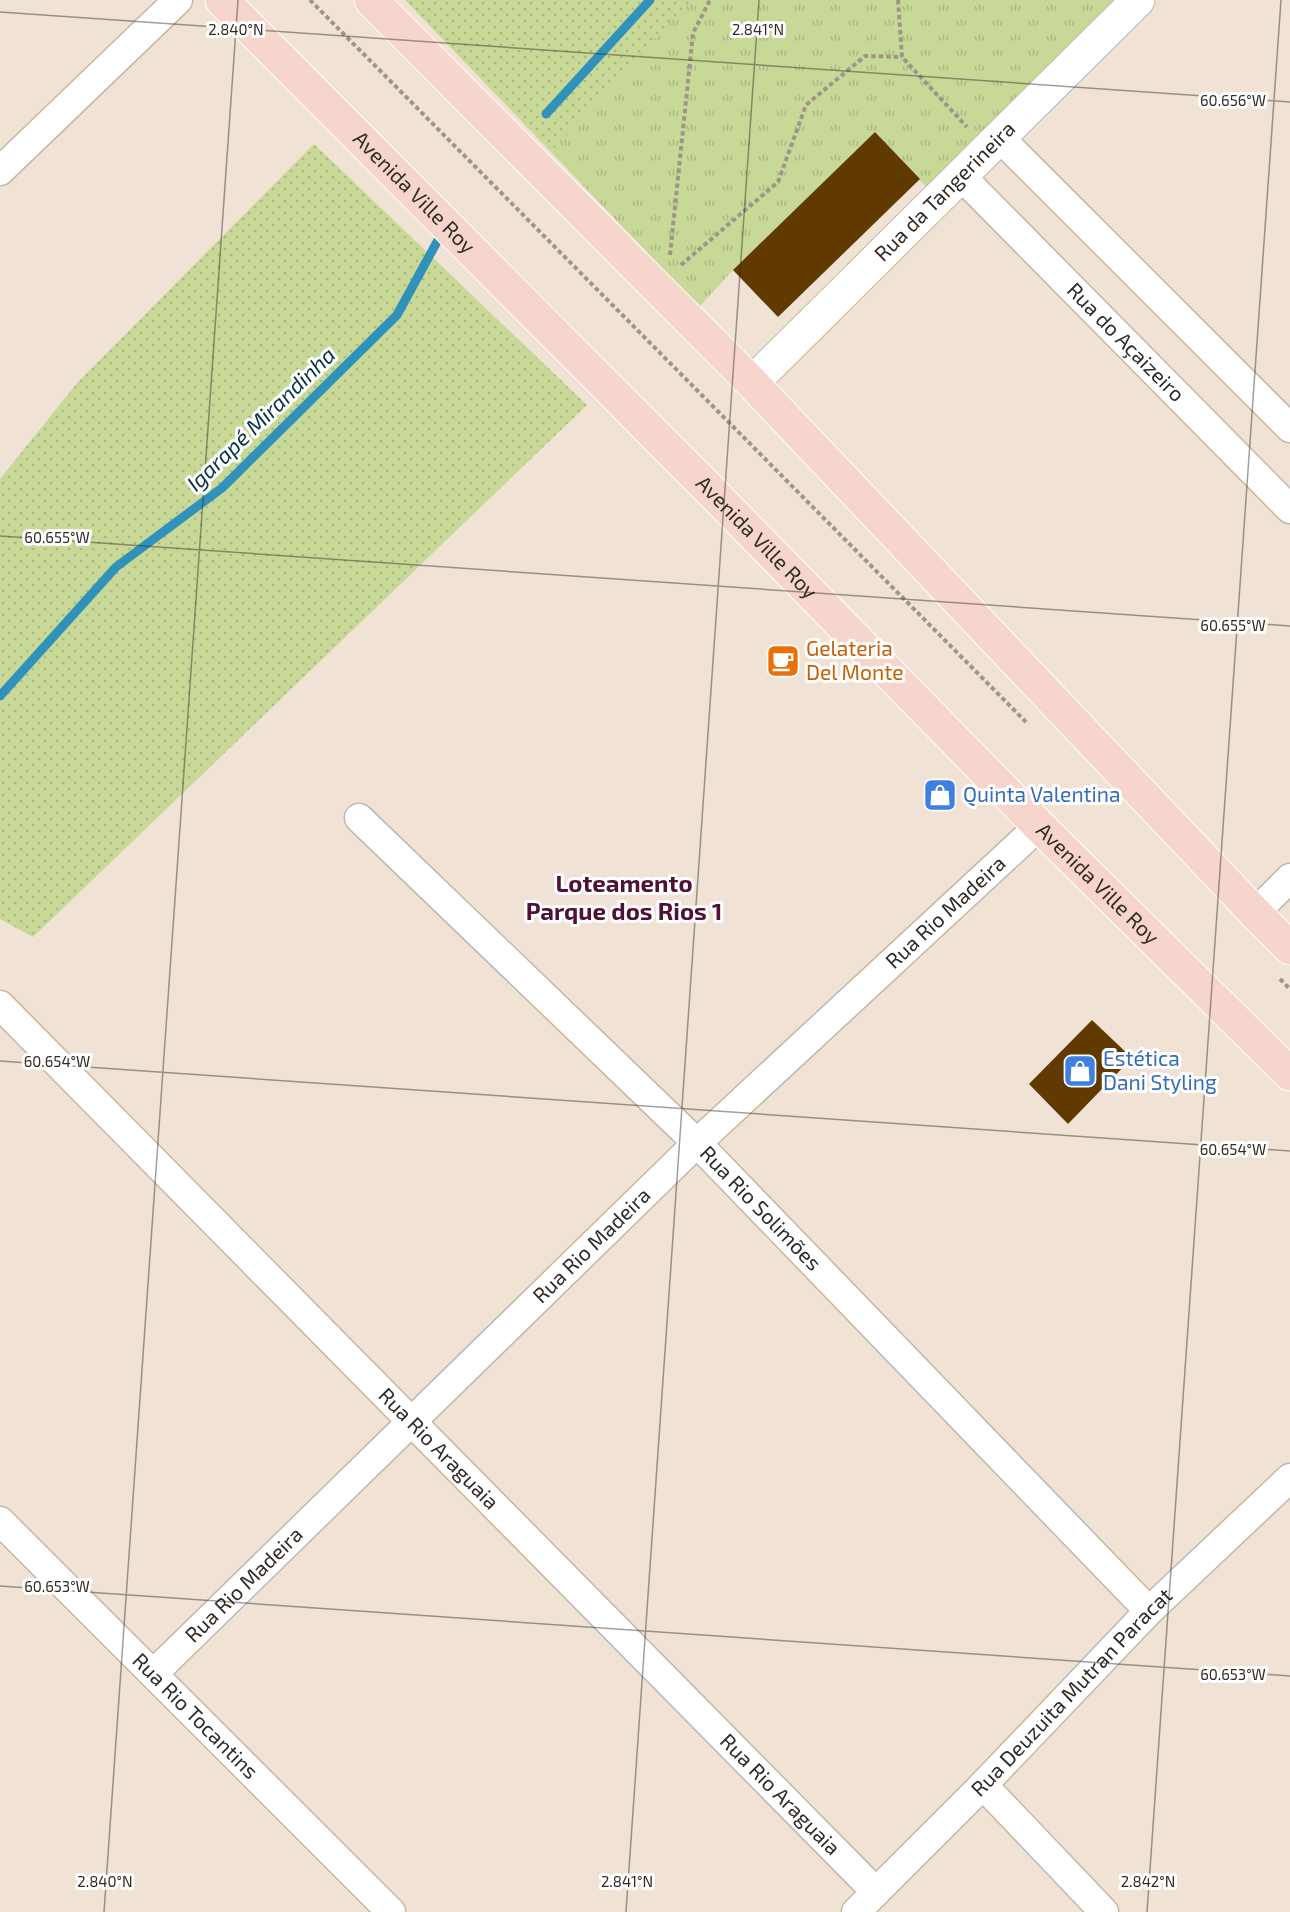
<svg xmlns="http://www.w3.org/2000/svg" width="1290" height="1912" font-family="'Exo 2',sans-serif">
<defs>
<pattern id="grass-dots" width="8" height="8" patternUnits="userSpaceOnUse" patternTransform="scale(1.5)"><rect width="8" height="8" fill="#c8d897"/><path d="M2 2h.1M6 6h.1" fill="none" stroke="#acba82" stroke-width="1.8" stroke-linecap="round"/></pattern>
<pattern id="park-tufts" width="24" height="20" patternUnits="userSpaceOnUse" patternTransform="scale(1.5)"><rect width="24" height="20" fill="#c8d897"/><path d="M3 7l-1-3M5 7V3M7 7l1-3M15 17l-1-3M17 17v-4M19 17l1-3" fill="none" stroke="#acba82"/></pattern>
</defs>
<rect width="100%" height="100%" fill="#f0e2d4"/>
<!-- grass -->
<path fill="url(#grass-dots)" d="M405 0H697L551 152Z
M314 144 587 405 33 937 0 919V479L78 382Z"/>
<!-- park -->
<path fill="url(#park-tufts)" d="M691 0H1114L927 188 875 132 733 270 699 307 551 152Z"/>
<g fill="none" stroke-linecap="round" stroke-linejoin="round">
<!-- stream -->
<path stroke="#3092ba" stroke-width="9" d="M546 114 650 0
M0 696 116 567 222 488 397 315 444 229"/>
</g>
<!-- building -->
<path fill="#613a00" d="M875 132 920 179 778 317 733 270Z
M1092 1020 1132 1058 1068 1124 1029 1084Z"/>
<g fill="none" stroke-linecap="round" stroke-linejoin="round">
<!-- street casing -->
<g stroke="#c4b7a9" stroke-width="31">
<g id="street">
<path d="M999 137 1290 428"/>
<path d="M0 171 178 0"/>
<path id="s1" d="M961 176 1290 509"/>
<path id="s2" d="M359 818 697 1143 1149 1611"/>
<path d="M1255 913 1290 878"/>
<path id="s3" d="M0 1005 876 1892"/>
<path id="s4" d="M0 1521 391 1912"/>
<path id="s5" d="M154 1673 697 1143 1039 826"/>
<path d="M983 1785 1104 1912"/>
<path id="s6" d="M856 1912 983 1785 1149 1611 1290 1478"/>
</g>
</g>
<!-- secondary casing -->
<g stroke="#c4b7a9" stroke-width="35">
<g id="secondary">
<path id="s7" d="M752 383 1138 0"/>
</g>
</g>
<!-- primary casing -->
<g stroke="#fff" stroke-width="35">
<g id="primary">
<path id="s8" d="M222 0 703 483 1039 826 1290 1074"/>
<path d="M371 0 752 383 1255 913 1290 948"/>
</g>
</g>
<!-- path -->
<path stroke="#9f958a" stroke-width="4" stroke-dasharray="4.5 3" stroke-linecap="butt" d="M310 0 1026 722
M898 0 902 57 967 127
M670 255 693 33 710 0
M681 265 778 182 806 105 865 56 902 57
M1280 979 1290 989"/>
<!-- street -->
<use href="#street" stroke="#fff" stroke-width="28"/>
<!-- secondary -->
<use href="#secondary" stroke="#fff" stroke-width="33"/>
<!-- primary -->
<use href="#primary" stroke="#f6d6cc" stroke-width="33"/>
</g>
<!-- ticks -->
<path fill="none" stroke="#312b26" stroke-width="1.5" stroke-opacity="0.45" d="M0 12 1290 102M0 536 1290 626M0 1061 1290 1151M0 1586 1290 1676M104 1912 238 0M626 1912 759 0M1147 1912 1281 0"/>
<!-- icons -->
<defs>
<g id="cafe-square" transform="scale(1.725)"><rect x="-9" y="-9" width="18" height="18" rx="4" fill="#e8710a" stroke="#fff"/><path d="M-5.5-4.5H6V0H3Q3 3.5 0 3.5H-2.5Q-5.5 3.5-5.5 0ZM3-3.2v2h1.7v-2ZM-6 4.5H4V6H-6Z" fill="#fff"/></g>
<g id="shop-square" transform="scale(1.725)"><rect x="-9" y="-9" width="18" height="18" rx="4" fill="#3f7fe0" stroke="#fff"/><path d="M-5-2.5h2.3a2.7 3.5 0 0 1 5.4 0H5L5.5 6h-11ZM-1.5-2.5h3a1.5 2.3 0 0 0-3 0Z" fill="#fff"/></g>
</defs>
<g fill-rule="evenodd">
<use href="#cafe-square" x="783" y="661"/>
<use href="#shop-square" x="940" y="795"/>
<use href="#shop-square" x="1080" y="1071"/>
</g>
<g text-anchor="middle" stroke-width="6" stroke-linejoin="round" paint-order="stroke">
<!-- street labels -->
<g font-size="21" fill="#312b26" stroke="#fff">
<text dy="7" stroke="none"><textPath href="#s7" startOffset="272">Rua da Tangerineira</textPath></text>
<text dy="7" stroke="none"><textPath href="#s8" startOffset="272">Avenida Ville Roy</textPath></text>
<text dy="7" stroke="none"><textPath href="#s1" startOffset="234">Rua do Açaizeiro</textPath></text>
<text dy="7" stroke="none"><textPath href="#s8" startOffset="758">Avenida Ville Roy</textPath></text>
<text dy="7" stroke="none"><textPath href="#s8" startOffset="1244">Avenida Ville Roy</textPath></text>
<text dy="7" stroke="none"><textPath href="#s5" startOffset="1098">Rua Rio Madeira</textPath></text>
<text dy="7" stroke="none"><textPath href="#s2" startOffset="560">Rua Rio Solimões</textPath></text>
<text dy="7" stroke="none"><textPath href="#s5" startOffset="612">Rua Rio Madeira</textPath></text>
<text dy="7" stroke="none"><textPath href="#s3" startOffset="624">Rua Rio Araguaia</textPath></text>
<text dy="7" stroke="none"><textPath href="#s5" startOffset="126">Rua Rio Madeira</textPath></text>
<text dy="7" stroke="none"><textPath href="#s6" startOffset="308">Rua Deuzuita Mutran Paracat</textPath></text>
<text dy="7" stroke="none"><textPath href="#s4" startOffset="276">Rua Rio Tocantins</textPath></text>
<text dy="7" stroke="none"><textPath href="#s3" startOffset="1110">Rua Rio Araguaia</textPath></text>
</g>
<!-- food labels -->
<g font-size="21" fill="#c56008" stroke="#fff" text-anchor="start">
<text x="806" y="656">Gelateria<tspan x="806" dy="24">Del Monte</tspan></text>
</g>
<!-- shop labels -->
<g font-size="21" fill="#366cbe" stroke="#fff" text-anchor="start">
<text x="963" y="802">Quinta Valentina</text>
<text x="1103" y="1066">Estética<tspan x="1103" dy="24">Dani Styling</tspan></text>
</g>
<!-- water labels -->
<g font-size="22" font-style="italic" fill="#083445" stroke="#fff">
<text transform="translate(261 419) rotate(-44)" y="8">Igarapé Mirandinha</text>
</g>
<!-- quarter labels -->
<g font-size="24" font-weight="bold" fill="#4f1135" stroke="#fff">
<text x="624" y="892">Loteamento<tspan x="624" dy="28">Parque dos Rios 1</tspan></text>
</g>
</g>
<g font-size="15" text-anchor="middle" fill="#312b26" stroke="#fff" stroke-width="6" stroke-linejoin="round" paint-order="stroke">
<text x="236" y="35">2.840°N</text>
<text x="758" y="35">2.841°N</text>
<text x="1233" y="106">60.656°W</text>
<text x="57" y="543">60.655°W</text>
<text x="1233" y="631">60.655°W</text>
<text x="57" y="1067">60.654°W</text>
<text x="1233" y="1155">60.654°W</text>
<text x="57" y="1592">60.653°W</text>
<text x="1233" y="1680">60.653°W</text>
<text x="105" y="1887">2.840°N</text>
<text x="627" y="1887">2.841°N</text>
<text x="1148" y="1887">2.842°N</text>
</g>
</svg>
